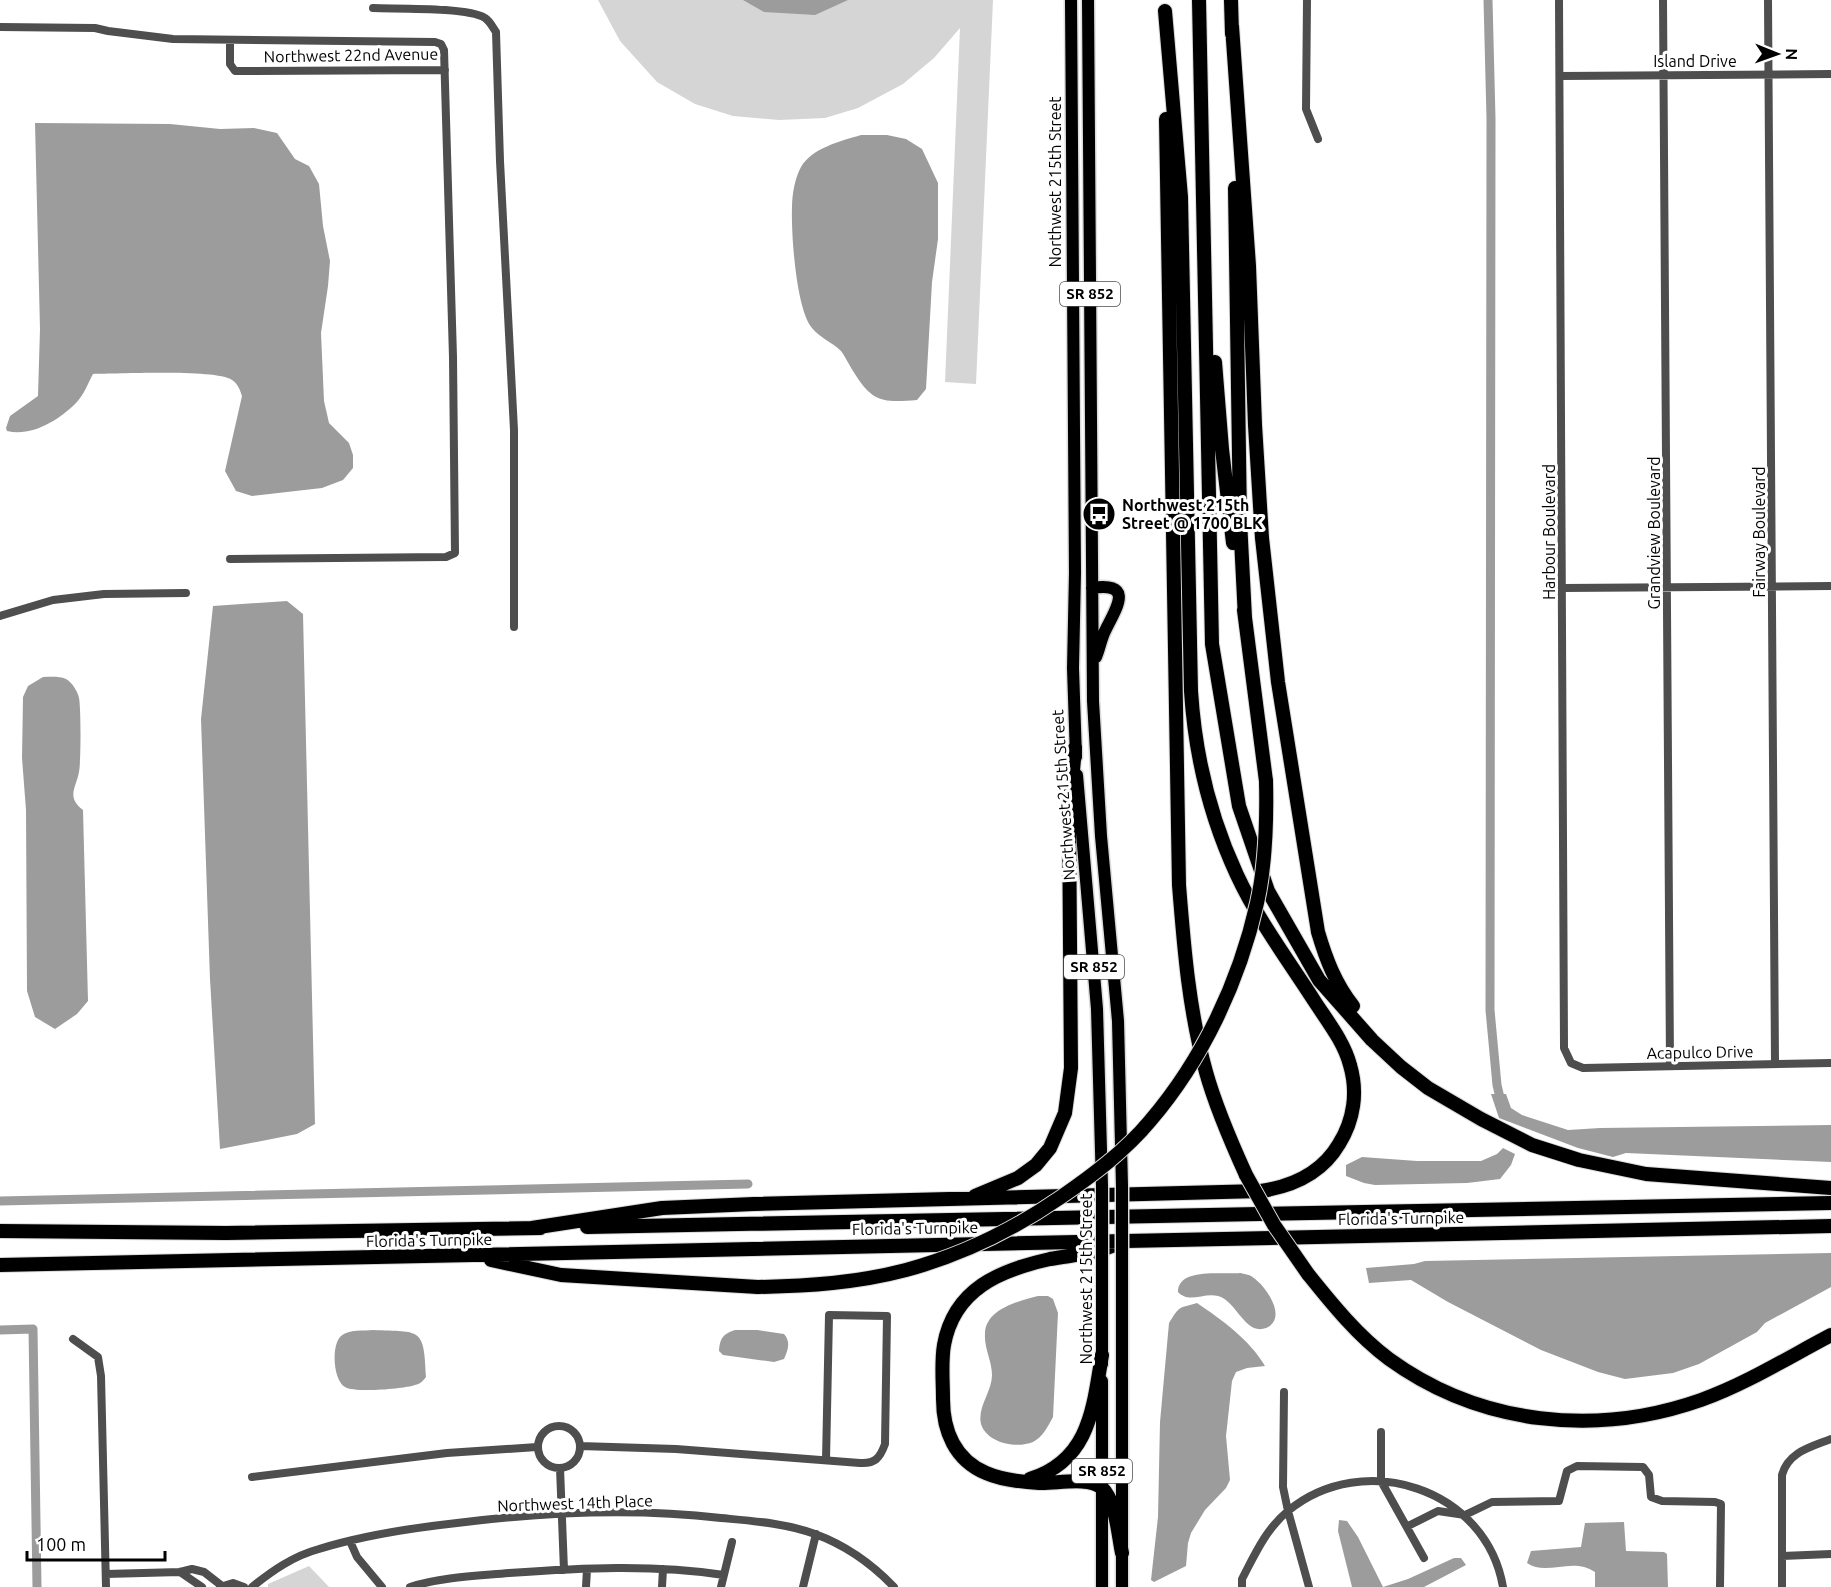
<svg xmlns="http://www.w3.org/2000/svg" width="1831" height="1587" font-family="Ubuntu,sans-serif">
<rect width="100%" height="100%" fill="#fff"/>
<!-- green -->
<path fill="#d5d5d5" d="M598 0H993L976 384 945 382 960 28 934 58 903 84 858 108 825 118 779 120 733 116 695 104 657 82 620 41Z
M309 1566 329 1587H268V1584Z"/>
<!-- water -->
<path fill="#9c9c9c" d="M743 0H848L815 15 764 12Z
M35 123 170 124 220 129 254 128 277 133 295 159 309 166 319 184 323 226 330 261 328 286 321 333 324 401 329 423 349 443 353 455V468L343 480 322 488 252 496 236 491 225 471 242 396C240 390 238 384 232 380 216 369 118 374 93 374 88 383 84 395 76 403 59 420 32 437 7 431L6 428 10 416 38 396 40 329Z
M861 135H887L906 139 922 149 938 183V239L932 282 926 389 917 400C882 403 872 402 853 371 849 365 845 356 841 351 832 342 820 338 812 328 796 309 791 233 792 207 792 194 795 178 801 167 812 148 841 141 861 135Z
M287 601 303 614 315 1124 297 1134 220 1149 210 979 201 719 213 606Z
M43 677C51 677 59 676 66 679 72 682 78 692 79 698 81 707 81 763 79 772 76 788 66 797 83 810L88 1001 77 1014 55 1029 35 1017 27 991 26 810 22 758 23 697 28 686Z
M1491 1094H1506L1511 1108 1522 1115 1568 1130 1600 1128 1831 1125V1162L1626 1153 1613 1157 1578 1148 1499 1118Z
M1503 1148 1515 1154 1511 1165 1500 1179 1467 1183 1375 1185 1364 1183 1346 1176V1165L1362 1157 1417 1161H1481L1497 1154Z
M1831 1253V1287L1765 1323 1757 1332 1699 1364 1673 1373 1625 1379 1598 1372 1541 1350 1448 1302 1411 1280 1369 1283 1366 1268 1414 1264 1425 1261Z
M1240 1273C1241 1273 1248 1275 1249 1275 1263 1281 1290 1318 1266 1328 1245 1336 1236 1300 1218 1296 1204 1292 1189 1304 1178 1292 1178 1267 1223 1275 1240 1273Z
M1038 1296H1048L1053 1299 1058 1313 1053 1417C1048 1426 1043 1437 1033 1442 1016 1449 987 1443 981 1424 977 1407 992 1392 992 1375 992 1361 984 1348 985 1334 985 1309 1019 1301 1038 1296Z
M1197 1303C1222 1320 1249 1339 1265 1366L1247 1368 1236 1372 1232 1381 1226 1436 1230 1480 1226 1488 1205 1510 1191 1533 1188 1543 1186 1566 1154 1582 1151 1580 1158 1517 1160 1422 1169 1323C1181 1304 1178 1309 1197 1303Z
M373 1330C421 1332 424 1327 426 1377 423 1381 420 1384 415 1385 404 1389 354 1393 345 1387 333 1380 331 1345 341 1336 349 1329 364 1331 373 1330Z
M735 1330H757L784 1334C791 1342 788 1350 784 1359L774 1362 723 1355 719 1351C720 1338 723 1334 735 1330Z
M1339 1520 1347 1521 1358 1537 1383 1587 1408 1579 1454 1558H1461L1466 1565 1424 1587H1352L1338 1531Z
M1624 1522 1626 1551 1664 1552 1667 1554 1668 1587H1595V1572C1572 1556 1547 1577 1527 1563L1531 1551 1581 1547 1585 1523Z"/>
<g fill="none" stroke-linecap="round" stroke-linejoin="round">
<!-- canal -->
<path stroke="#9c9c9c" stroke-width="9" d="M1488 0 1491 118 1490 1010 1497 1085 1502 1106
M0 1201 748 1184
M0 1330 33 1329 37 1587"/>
<!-- primary casing -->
<g stroke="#dbdbdb" stroke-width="15">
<path id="primary" d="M1071 0 1075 573 1073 668 1076 757
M1088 0 1093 701 1101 836 1118 1021 1122 1186
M1092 588C1134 582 1117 607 1106 629 1101 638 1100 648 1096 657
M1077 775 1097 1009 1102 1186
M1102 1281V1364
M1102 1587V1381
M1122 1587V1280"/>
</g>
<!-- highway casing -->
<g stroke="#dbdbdb" stroke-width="16">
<path id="highway" d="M1199 0 1212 644 1239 806 1268 891 1319 980 1372 1040 1401 1067 1428 1088 1481 1119 1532 1145 1579 1160 1646 1174 1831 1188
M1231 0 1232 34
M1232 26 1249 266 1255 425 1262 538 1278 682 1318 932C1326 959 1335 983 1353 1006
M1166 119 1179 885C1184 948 1189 1011 1206 1072 1216 1108 1231 1142 1246 1175
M1235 188 1240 520 1245 618
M1215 362 1222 449 1233 543
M1244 610 1266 781
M975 1196 1018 1178 1036 1165 1050 1148 1065 1113 1071 1068 1069 815 1075 748
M587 1227 1831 1203
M532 1228 662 1208 754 1204 1261 1191C1294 1186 1322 1173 1339 1144 1354 1120 1358 1092 1350 1065 1344 1042 1328 1022 1315 1002 1288 960 1258 920 1237 875 1210 817 1195 754 1191 691L1181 197 1165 11
M0 1231 226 1233 541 1228
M1112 1246C1090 1255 1072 1255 1050 1259 1000 1270 954 1289 944 1345 941 1362 943 1381 943 1399 943 1431 955 1460 986 1473 1002 1480 1021 1482 1039 1483 1056 1484 1088 1476 1102 1488 1116 1501 1118 1534 1122 1553
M491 1260 561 1275 758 1287
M0 1265 1831 1226
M1308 1274C1332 1304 1358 1336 1389 1359 1480 1425 1596 1437 1701 1400 1746 1384 1789 1357 1831 1335
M1030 1479C1090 1460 1093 1408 1102 1355"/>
</g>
<!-- street -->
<path stroke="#4e4e4e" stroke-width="8" d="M1307 0 1306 109 1318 139
M1559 0 1564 1048 1571 1063 1583 1068 1831 1063
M1663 0 1670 1066
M1768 0 1775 1064
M373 8C396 9 468 7 485 18 490 21 493 28 496 32L500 161 514 430V627
M0 27 95 28 108 31 173 39 435 42 441 44 444 50 453 357 455 553 446 557 230 559
M230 41V64L235 71 445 70
M1560 76 1831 74
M1563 588 1831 586
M0 616 53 600 104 594 186 593
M73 1339 98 1357 101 1376 106 1587
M1284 1392 1283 1487 1288 1511 1309 1587
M538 1447a21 21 0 1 1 42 0a21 21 0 1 1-42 0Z
M1381 1432V1481L1424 1558
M580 1446 676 1449 860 1463C875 1464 880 1458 885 1444L887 1316 829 1315 826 1460
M560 1468 564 1570
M252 1477 447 1453 537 1447
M1408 1526 1438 1511 1465 1515 1492 1502 1559 1501 1567 1471 1577 1466 1643 1467 1649 1475 1651 1497 1662 1501 1715 1502 1721 1504 1720 1587
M350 1541 357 1557 382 1587
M1782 1556 1831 1554
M180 1572 202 1587
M106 1574 180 1572 192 1569 204 1572 222 1586
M220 1587 233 1583 244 1587
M252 1587C272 1571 293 1556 319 1549 364 1535 411 1528 457 1523 544 1512 634 1508 721 1518 753 1521 785 1523 815 1534 845 1545 872 1564 894 1587
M410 1587C442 1577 476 1576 509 1573 580 1568 653 1564 724 1575
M586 1587 587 1569
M662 1587 663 1569
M721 1587 732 1542
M803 1587 816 1534
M1242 1587V1579C1255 1554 1266 1529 1288 1511 1363 1449 1486 1488 1503 1587
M1782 1587V1475C1788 1452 1811 1447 1831 1439"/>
<!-- primary -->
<use href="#primary" stroke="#000" stroke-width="12"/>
<!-- highway -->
<use href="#highway" stroke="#000" stroke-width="14"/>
<!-- primary-bridge casing -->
<g stroke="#dbdbdb" stroke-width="15" stroke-linecap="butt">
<path id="primary-bridge" d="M1122 1280V1186
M1102 1281V1186"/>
</g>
<!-- highway-bridge casing -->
<g stroke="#dbdbdb" stroke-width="16" stroke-linecap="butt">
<path id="highway-bridge" d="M1246 1175 1274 1225 1308 1274
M758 1287C808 1286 857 1283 906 1270 962 1255 1013 1230 1061 1197 1093 1175 1125 1151 1150 1121 1203 1059 1239 982 1257 903 1266 863 1267 822 1266 781"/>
</g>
<!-- primary-bridge -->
<use href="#primary-bridge" stroke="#000" stroke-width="12"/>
<!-- highway-bridge -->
<use href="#highway-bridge" stroke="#000" stroke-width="14"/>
</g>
<!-- icons -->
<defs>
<g id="bus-disc" transform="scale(1.725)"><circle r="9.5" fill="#000" stroke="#fff"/><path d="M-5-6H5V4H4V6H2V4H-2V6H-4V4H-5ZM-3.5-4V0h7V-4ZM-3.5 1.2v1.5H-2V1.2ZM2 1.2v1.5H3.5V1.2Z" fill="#fff"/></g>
</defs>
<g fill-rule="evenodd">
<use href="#bus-disc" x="1099" y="514"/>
</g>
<g text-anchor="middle" stroke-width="6" stroke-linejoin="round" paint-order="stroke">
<!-- shield labels -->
<g fill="#fff" stroke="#4c4c4c" stroke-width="1.5">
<rect x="1060" y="282" width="60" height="24" rx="4.5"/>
<rect x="1064" y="955" width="60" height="24" rx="4.5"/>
<rect x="1072" y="1459" width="60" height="24" rx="4.5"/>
</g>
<g font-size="15" font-weight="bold" fill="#000">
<text x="1090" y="299">SR 852</text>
<text x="1094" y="972">SR 852</text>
<text x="1102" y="1476">SR 852</text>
</g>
<!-- street labels -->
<g font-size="16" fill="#000" stroke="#fff">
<text transform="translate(351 55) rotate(-1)" y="6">Northwest 22nd Avenue</text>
<text x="1695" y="67">Island Drive</text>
<text transform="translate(1055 182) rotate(-90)" y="6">Northwest 215th Street</text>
<text transform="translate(1549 532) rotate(-90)" y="6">Harbour Boulevard</text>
<text transform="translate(1759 532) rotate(-90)" y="6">Fairway Boulevard</text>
<text transform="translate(1654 533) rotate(-90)" y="6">Grandview Boulevard</text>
<text transform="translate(1063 795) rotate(-94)" y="6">Northwest 215th Street</text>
<text transform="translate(1700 1052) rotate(-1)" y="6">Acapulco Drive</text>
<text transform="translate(1401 1218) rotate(-1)" y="6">Florida's Turnpike</text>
<text transform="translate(915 1228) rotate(-1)" y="6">Florida's Turnpike</text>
<text transform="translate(429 1240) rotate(-1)" y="6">Florida's Turnpike</text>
<text transform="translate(1086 1279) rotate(-90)" y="6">Northwest 215th Street</text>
<text transform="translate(575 1503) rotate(-2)" y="6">Northwest 14th Place</text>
</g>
<!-- poi labels -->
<g font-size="16" font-weight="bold" fill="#000" stroke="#fff" text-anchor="start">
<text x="1122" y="511">Northwest 215th<tspan x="1122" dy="18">Street @ 1700 BLK</tspan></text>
</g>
</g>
<!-- north arrow -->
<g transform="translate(1777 54) rotate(91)" stroke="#ffffff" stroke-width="4.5" paint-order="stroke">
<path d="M0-4.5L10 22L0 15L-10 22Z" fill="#000000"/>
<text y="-9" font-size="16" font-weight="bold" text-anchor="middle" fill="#000000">N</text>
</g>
<!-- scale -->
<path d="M27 1551v9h138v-9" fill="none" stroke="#000000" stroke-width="3"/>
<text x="36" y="1551" font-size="18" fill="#000000" stroke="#ffffff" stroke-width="4.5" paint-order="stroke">100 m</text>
</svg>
